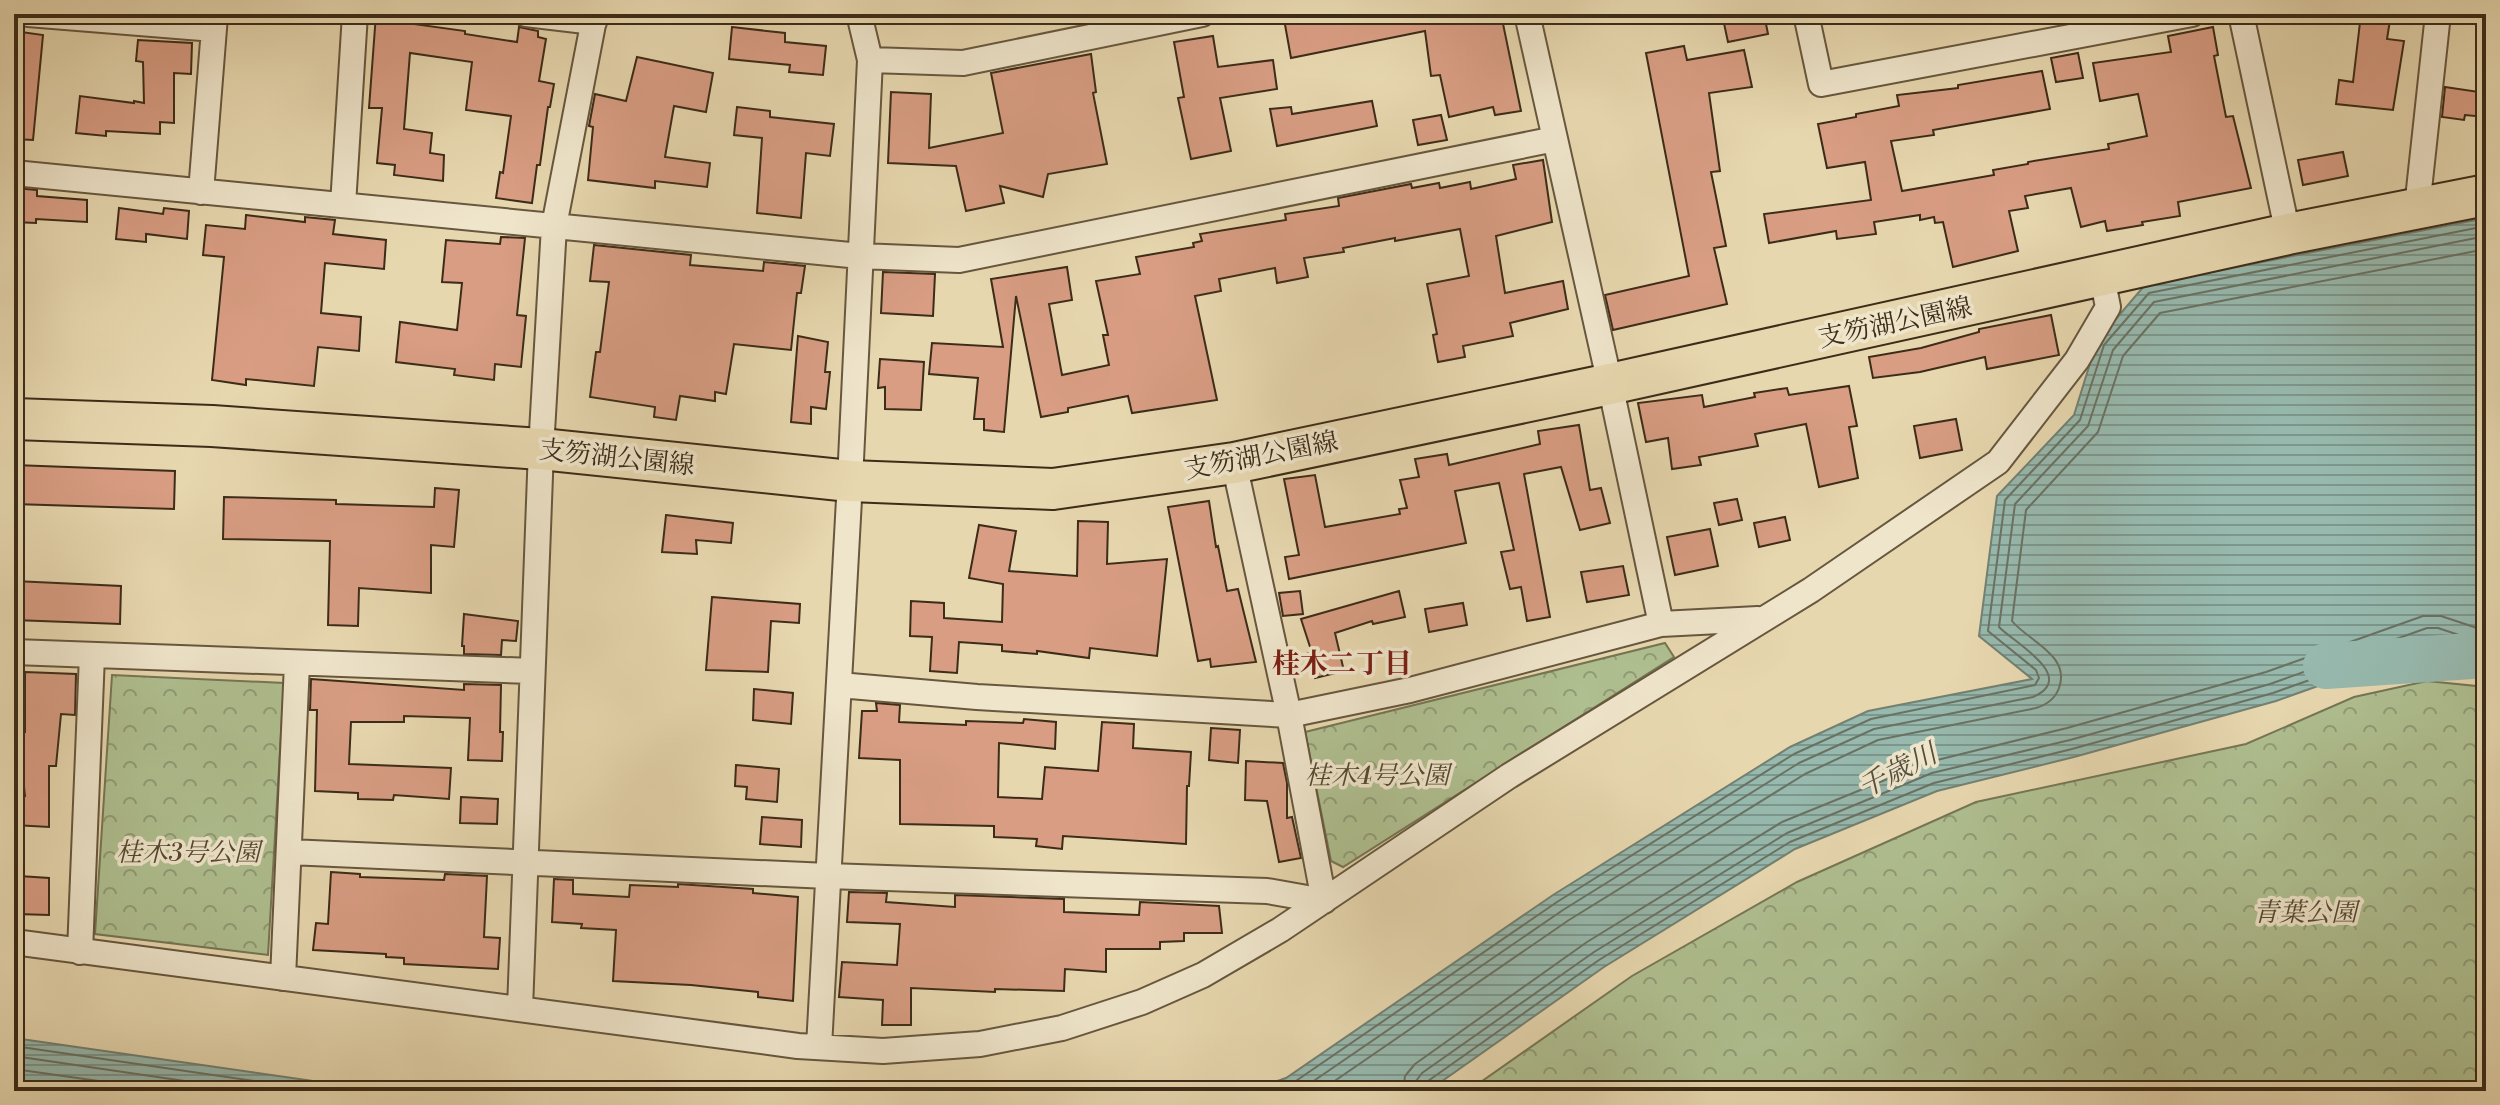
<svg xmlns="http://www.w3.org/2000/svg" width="2500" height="1105" font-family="'Libre Bodoni','Noto Serif JP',serif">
<defs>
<pattern id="park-crowns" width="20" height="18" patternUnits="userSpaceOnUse" patternTransform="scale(2)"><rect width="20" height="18" fill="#afbf90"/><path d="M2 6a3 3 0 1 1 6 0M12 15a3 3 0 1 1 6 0" fill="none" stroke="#909b75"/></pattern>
<pattern id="water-rules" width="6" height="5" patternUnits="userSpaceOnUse" patternTransform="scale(2)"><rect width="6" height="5" fill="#97b9ae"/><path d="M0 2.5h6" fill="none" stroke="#7c978d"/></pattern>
</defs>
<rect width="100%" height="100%" fill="#e7d7af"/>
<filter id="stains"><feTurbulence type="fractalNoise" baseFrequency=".0025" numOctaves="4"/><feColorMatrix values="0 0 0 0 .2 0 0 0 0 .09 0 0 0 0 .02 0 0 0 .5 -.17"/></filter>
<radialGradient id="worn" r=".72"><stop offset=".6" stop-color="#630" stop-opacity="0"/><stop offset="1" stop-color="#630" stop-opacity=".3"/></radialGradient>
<!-- park -->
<path fill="url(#park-crowns)" stroke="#767654" stroke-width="2" d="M1665 643 1674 657 1343 867 1331 861 1305 732Z
M112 675 284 683 268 955 95 934Z
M2427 681 2486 687V1091H1468L1632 976 1797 882 1976 802 2246 744 2354 697Z"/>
<!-- water -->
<path fill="url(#water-rules)" stroke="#738172" stroke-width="2" d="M2486 218V663L2433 645 2276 701 2074 757 1937 791 1795 849 1604 967 1428 1091H1249L1286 1078 1553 895 1790 747 1868 711 2032 679 1979 636 1997 496 2074 415 2097 341 2145 285Z
M14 1038 348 1086 381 1091H14Z"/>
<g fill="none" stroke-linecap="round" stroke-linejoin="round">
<!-- shore -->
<path stroke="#6a7263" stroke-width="2" d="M14 1046 323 1091
M14 1056 253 1091
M14 1069 169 1091
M1274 1091 1290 1085 1557 902 1794 754 1871 719 2035 685 2039 678 2036 670 1988 631 2005 500 2080 420 2104 345 2149 293 2486 226
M1299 1091 1563 910 1799 763 1874 729 2033 697C2079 677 2013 642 1999 627L2015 504 2088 426 2113 350 2154 302 2486 236
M1320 1091 1569 920 1805 774 1878 740 2036 708C2046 705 2055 699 2059 688 2071 655 2028 641 2012 621L2026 510 2098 432 2123 356 2160 313 2486 249
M1403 1091 1405 1076 1415 1064 1587 942 1782 822 1929 762 2067 728 2266 672 2423 616H2441L2486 631
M1415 1091 1416 1081 1422 1073 1594 952 1787 833 1932 773 2070 740 2270 684 2427 628H2438L2486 644
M1425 1091 1428 1081 1599 960 1790 842 1934 783 2072 749 2273 693 2431 637 2486 654"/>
<!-- river -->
<path stroke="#97b9ae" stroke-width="46" d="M2326 666 2486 655"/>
</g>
<!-- building -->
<path fill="#d89d83" stroke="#3c2c18" stroke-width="2" d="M376 14 400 16 399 22 465 31V34L517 42 519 27 538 31V37L546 39 539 81 554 84 550 107H548L540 165H537L532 203 496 198 500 172 503 173 511 116 466 110 472 62 410 53 404 129 432 133 430 153 444 155 443 181 394 175 395 165 377 163 382 108H369Z
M1313 14H1501L1521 111 1495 115 1493 107 1449 117 1440 75 1431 76 1425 31 1291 58 1284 19Z
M1722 14H1764L1768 34 1728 42Z
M2361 14H2391L2387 39 2404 41 2393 110 2336 104 2339 80 2353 82Z
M732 27 785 33V42L826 46 823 75 789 72 790 65 729 59Z
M2213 27 2218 55 2214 56 2226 117 2233 116 2251 188 2178 202 2180 216 2142 222 2143 225 2107 231 2105 221 2081 227 2071 188 2025 196 2028 208 2009 211 2018 251 1953 267 1943 222 1935 223 1934 217 1920 220V215L1874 222 1876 234 1837 239 1836 231 1769 243 1764 214 1871 200 1865 162 1827 168 1818 124 1856 117V114L1899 106 1897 95 1958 88V85L2042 71 2050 109 1933 130 1934 135 1891 141 1902 191 1994 175 1993 170 2028 164V162L2109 149 2108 144 2147 136 2138 94 2100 101 2093 63 2171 52 2168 36Z
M14 31 43 35 33 140 14 139Z
M1213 36 1218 67 1273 60 1277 89 1220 98 1231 151 1191 159 1178 98 1184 97 1174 42Z
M138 40 192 43 191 74 174 73V123L160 122V134L106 131V136L76 133 80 96 134 103V101L144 103 143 62 136 61Z
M1684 46 1687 60 1744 50 1752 87 1709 93 1720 171 1711 172 1726 246 1714 248 1727 304 1613 330 1605 295 1689 276 1646 53Z
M2078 53 2083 78 2056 82 2051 58Z
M1091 54 1096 92 1093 93 1107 164 1048 174 1043 197 1000 186 1004 203 966 211 956 166 888 163 891 92 931 94 929 148 1003 133 991 73Z
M637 57 713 73 706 112 674 106 665 157 710 163 707 187 655 181V188L588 180 593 127 589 126 595 94 626 101Z
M2445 87 2486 93V117L2465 115 2464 120 2442 117Z
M1372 101 1377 126 1277 146 1270 109 1291 107 1292 114Z
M737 107 770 111V117L834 124 830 156 806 153 801 218 757 213 762 138 734 135Z
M1441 115 1447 140 1418 145 1413 120Z
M2343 152 2348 176 2303 185 2298 160Z
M1543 160 1552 222 1496 236 1505 293 1563 281 1568 309 1510 323 1513 336 1463 346 1465 357 1438 362 1433 335 1437 334 1427 284 1469 276 1460 229 1395 241V238L1343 248 1344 252 1304 258 1308 277 1277 283 1275 268 1219 279 1221 291 1195 296 1217 400 1132 413 1128 396 1068 408V412L1041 417 1016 296 1004 432 984 430V419H974L978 378 929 374 932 343 1003 347 991 279 1067 267 1072 300 1049 304 1062 375 1109 365 1103 335H1108L1096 281 1140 274 1136 257 1194 247 1193 243 1202 241 1200 234 1286 220 1285 214 1339 206 1338 198 1411 184 1412 188 1439 183 1440 188 1470 182 1471 189 1516 179 1513 165Z
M14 188 37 190V196L87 200V222L36 219V223L14 222Z
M119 208 163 214 164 208 189 211 187 239 146 234V242L116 239Z
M246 215 305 222V217L335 220 333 234 386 240 384 269 325 263 321 313 361 317 359 351 318 347 314 386 246 379V385L212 380 224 257 203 255 206 225 245 229Z
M501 237 525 238 517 315 526 316 521 367 495 364 494 380 454 375 455 369 396 362 400 322 457 330 462 283 442 282 446 240 500 244Z
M594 245 691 255 690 265 763 271 764 262 805 266 801 293H797L791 350 734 344 726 394 715 392V401L680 396 676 420 654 417 655 407 590 397 596 352H600L609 282 590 281Z
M883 272 935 274 933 316 881 313Z
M2051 315 2059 355 1987 369 1985 357 1920 372 1873 378 1869 357 1921 348 1979 332V329Z
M798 336 828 342 825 372H830L826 409 811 407V424L791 422Z
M880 359 924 362 921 410 885 409V387L878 388Z
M1849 386 1857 426 1849 427 1858 478 1819 487 1806 424 1755 434 1758 446 1699 457 1701 465 1672 469 1668 438 1646 442 1638 403 1702 395 1704 407 1755 397 1754 393 1787 388 1789 395Z
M1956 419 1962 450 1920 458 1914 426Z
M1579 425 1590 490 1601 488 1610 523 1580 530 1561 467 1524 474 1550 617 1527 621 1521 587 1510 589 1501 552 1514 550 1499 483 1455 491 1466 543 1289 579 1285 557 1299 555 1284 479 1315 475 1325 527 1400 514 1399 509 1407 508 1400 480 1419 477 1415 459 1447 454 1449 465 1540 444 1538 431Z
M14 465 175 471 174 509 14 504Z
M435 488 459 490 454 547 431 545V593L359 588 358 626 328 625 330 541 223 539 224 497 336 500V504L434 507Z
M1737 499 1742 520 1719 525 1714 503Z
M1209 501 1216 547 1218 546 1227 591 1238 589 1256 662 1211 667 1210 659 1198 661 1168 507Z
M666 515 733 523 731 543 696 540 697 554 662 552Z
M1785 517 1790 540 1759 547 1754 523Z
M1078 521 1108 522 1107 564 1167 559 1157 656 1090 648 1089 658 1037 651V654L1002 651V645L959 642 957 673 930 671 932 637 910 636 911 601 944 603V618L1002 622 1003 584 969 578 979 525 1016 531 1009 571 1077 576Z
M1710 529 1718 566 1675 575 1667 537Z
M1623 566 1629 595 1587 602 1581 572Z
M14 581 121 586 120 624 14 620Z
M1300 591 1303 614 1283 616 1279 593Z
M1399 591 1405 617 1373 624 1372 621 1335 633 1344 671 1315 678 1308 653H1312L1301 619Z
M712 597 800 604 799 623 771 621 768 672 706 670Z
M1463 603 1467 625 1429 632 1425 609Z
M464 614 518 621 516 641 502 640 501 655 464 654V646H462Z
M25 672 76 674 75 715 61 714 56 766H49V827L14 825V795L25 796 18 732H25Z
M311 679 464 690V684L501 685 500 732H503L502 761 468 760 470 718 404 716V722H351L349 764 451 768 449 799 394 795 393 800 358 799V793L315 791 317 710H310Z
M754 689 793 693 791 724 753 720Z
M876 703 900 705 899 722 966 725V721L1023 723 1024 719 1056 722 1055 749 999 743 998 797 1042 799 1045 767 1098 771 1102 722 1134 724 1133 748 1191 752 1189 786H1187L1186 844 1063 836 1062 849 1036 846 1037 839 994 837V826L900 824V760L859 758 862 711H877Z
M1211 728 1240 730 1238 763 1209 760Z
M1246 761 1283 763 1287 783V818L1292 817 1301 858 1279 862 1267 801 1245 800Z
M736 765 779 769 777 802 746 799 747 787 735 786Z
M461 797 498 799 497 824 460 823Z
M762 817 802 820 801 847 760 844Z
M331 872 360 874V877L444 880 445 874 487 876 484 937 500 938 498 969 404 964V958L386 957V954L313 950 316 923 328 924Z
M19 876 49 878V915L17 914Z
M554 879 573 880V894L629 897 630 885 678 887V884L753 889V893L798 897 793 1001 758 997V992L691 985 613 981 616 930 581 928 582 924 552 922Z
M849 892 887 893 886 902 955 907V895L1064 899V912L1139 915 1140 902 1219 906 1222 933H1184V941L1160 942V949H1106V972L1065 969 1064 991 995 989V992L911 988V1025H882L883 1000 839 997 842 962 897 965 900 924 847 922Z"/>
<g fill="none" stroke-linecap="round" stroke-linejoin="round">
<!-- minor casing -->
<g stroke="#67573e" stroke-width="28">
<path id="minor" d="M28 14 214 29
M526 14 594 22
M1527 14 1610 384 1661 624
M1806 14 1821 84 2192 14
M2241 14 2288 234
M870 60 963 63 1202 14
M14 173 860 256 959 260 1555 139
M201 192 215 16
M343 205 355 14
M2417 208 2438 14
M14 652 532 671
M839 685 977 697 1289 715 1410 690 1661 624 1758 619
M289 852 828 876 1267 891 1324 901 1289 715 1234 463
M14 942 798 1046 883 1051 980 1044 1062 1028 1142 1002 1203 975 1280 930 1509 776 1811 590 1998 462 2077 360 2108 307 2102 277
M80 952 92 655
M283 978 297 663
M520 1009 541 449 554 226 595 14
M819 1047 850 481 870 60 859 14"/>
</g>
<!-- primary casing -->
<g stroke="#3c2c18" stroke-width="44">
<path id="primary" d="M14 419 212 426 541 449 850 481 1053 489 1234 463 1610 384 2288 234 2486 195"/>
</g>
<!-- minor -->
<use href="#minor" stroke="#efe5cb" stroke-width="24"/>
<!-- primary -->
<use href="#primary" stroke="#e7d7af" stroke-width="40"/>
</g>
<g text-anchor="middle" stroke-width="7" stroke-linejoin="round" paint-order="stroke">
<!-- street labels -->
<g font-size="26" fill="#3c2c18" stroke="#efe5cb">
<text transform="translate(1895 322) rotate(-12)" y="9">支笏湖公園線</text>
<text transform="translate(1261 455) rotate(-11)" y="9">支笏湖公園線</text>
<text transform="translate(617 457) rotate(6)" y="9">支笏湖公園線</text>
</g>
<!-- park labels -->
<g font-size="26" font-style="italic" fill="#534930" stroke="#efe5cb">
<text x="1377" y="784">桂木4号公園</text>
<text x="188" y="861">桂木3号公園</text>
<text x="2305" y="921">青葉公園</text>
</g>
<!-- neighbourhood labels -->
<g font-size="28" font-weight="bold" fill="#7a1f14" stroke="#efe5cb">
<text x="1342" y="673">桂木二丁目</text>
</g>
<!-- water labels -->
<g font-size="28" font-style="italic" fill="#534f3e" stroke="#efe5cb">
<text transform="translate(1897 770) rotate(-27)" y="10">千歳川</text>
</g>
</g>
<!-- margin -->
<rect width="2500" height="1105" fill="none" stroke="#e7d7af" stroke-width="48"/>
<rect x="16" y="16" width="2468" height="1073" fill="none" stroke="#3c2c18" stroke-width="4"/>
<rect x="24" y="24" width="2452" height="1057" fill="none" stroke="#3c2c18" stroke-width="2"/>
<rect width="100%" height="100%" filter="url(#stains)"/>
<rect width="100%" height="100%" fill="url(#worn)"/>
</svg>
